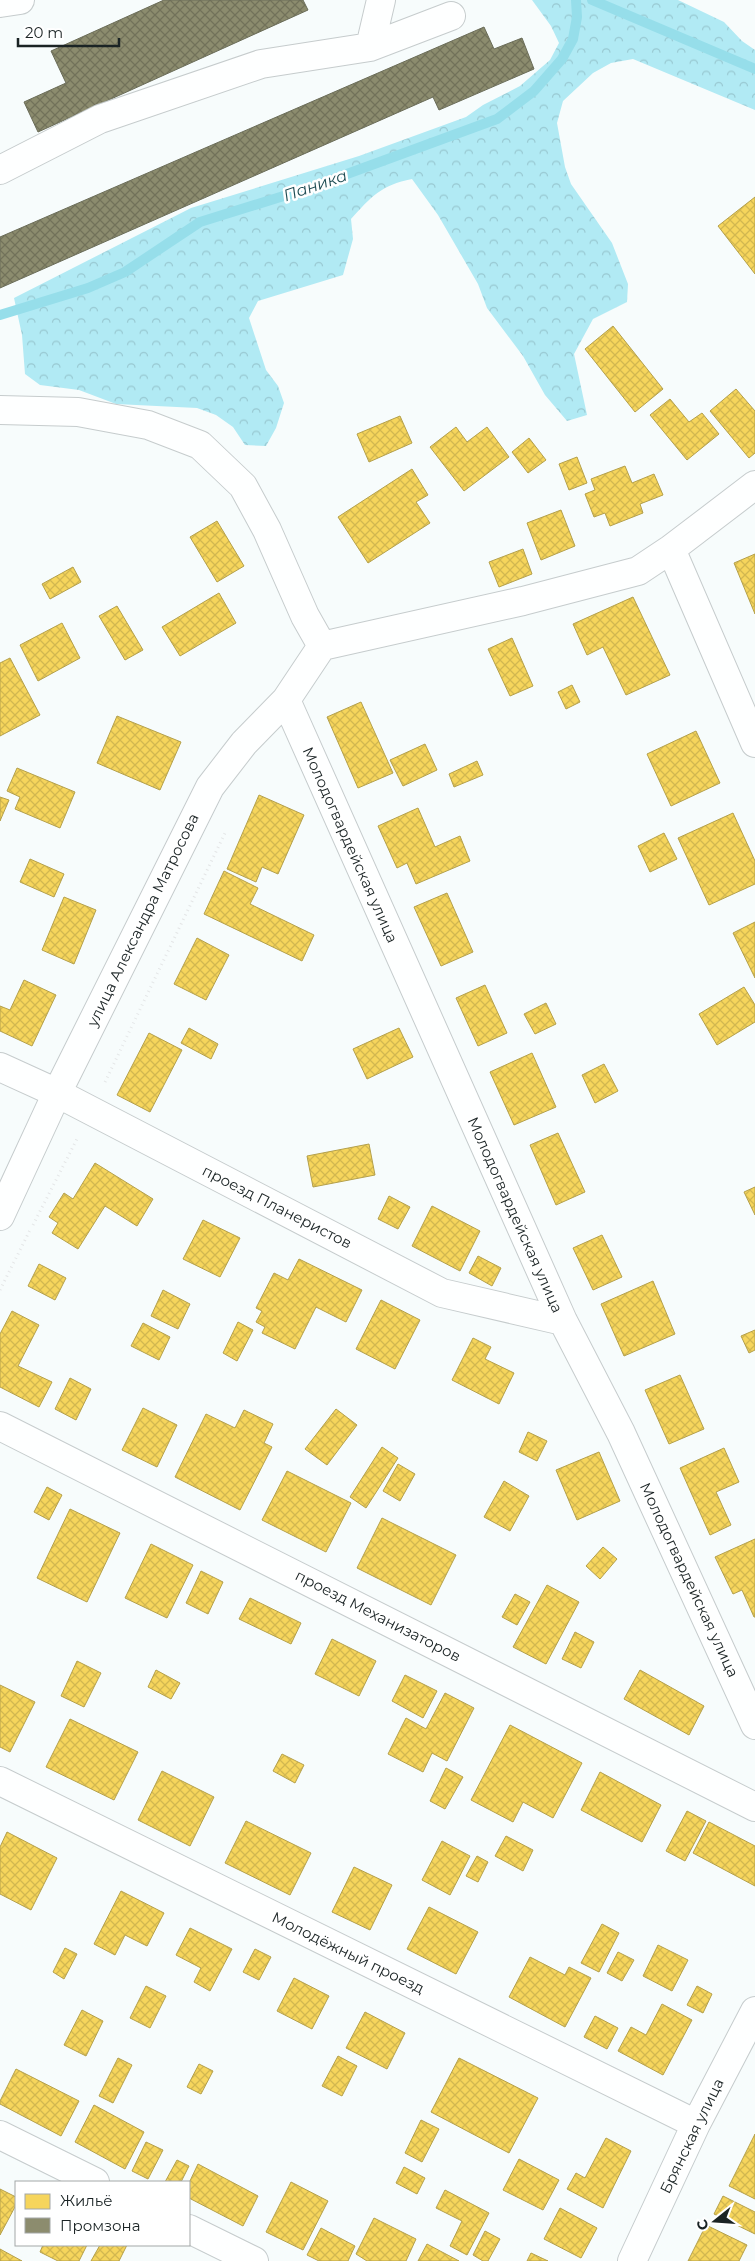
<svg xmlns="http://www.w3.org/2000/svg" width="755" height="2261" font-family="Montserrat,sans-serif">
<defs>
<pattern id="forest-crowns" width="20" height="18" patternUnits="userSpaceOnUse" patternTransform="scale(1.25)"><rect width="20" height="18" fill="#b1eaf4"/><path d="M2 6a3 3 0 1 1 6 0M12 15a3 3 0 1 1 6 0" fill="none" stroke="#98c8d1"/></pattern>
<pattern id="homes-cross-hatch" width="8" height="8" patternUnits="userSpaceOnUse" patternTransform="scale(1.25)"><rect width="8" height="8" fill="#f6d55c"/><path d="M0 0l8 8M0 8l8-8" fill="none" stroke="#d2b750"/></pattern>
<pattern id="industry-cross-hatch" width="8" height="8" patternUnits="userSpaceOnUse" patternTransform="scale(1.25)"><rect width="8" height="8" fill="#8c8c6e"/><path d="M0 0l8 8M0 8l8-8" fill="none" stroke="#72725a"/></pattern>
</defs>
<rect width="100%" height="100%" fill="#f7fcfc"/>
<!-- forest -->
<path fill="url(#forest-crowns)" d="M532 0H678L724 22 742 41 755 50V110L633 59 611 63 593 73 563 101 557 123 565 167 571 184 612 243 628 284 627 302 593 319 574 354 587 415 567 421 545 395 523 356 487 308 478 284 438 215 412 179C381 185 371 197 351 219L353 239 343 275 258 301 249 318 266 370 278 386 284 403 276 428 266 446 245 445 233 427 216 415 197 408 116 404 79 390 40 385 25 374 22 335 14 298 191 208 359 156 466 117 483 105 520 86 550 60 559 43 551 26Z"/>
<!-- homes -->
<path fill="url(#homes-cross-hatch)" stroke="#b4a04b" d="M755 197V274L718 226Z
M613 326 663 389 635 412 585 349Z
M736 389 755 411V453L749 458 710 411Z
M670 399 689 422 702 413 719 434 687 460 650 415Z
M400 416 412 443 369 462 357 434Z
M456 427 467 442 487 427 509 457 464 491 430 447Z
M529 438 546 460 528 473 512 452Z
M577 457 587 483 569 490 559 464Z
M625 466 632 483 654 474 663 495 640 504 643 513 610 526 605 513 594 517 585 494 595 490 591 479Z
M412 469 428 495 416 502 430 523 368 563 338 517Z
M561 510 575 546 541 560 527 523Z
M217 521 244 566 217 582 190 537Z
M523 549 532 574 499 587 489 562Z
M755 554V614L734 563Z
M73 567 81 582 50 599 42 584Z
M219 593 236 623 180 656 162 627Z
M633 597 670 675 626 695 603 647 587 655 573 624Z
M117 606 143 650 125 660 99 616Z
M62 623 80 658 38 681 20 645Z
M512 638 533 686 510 696 488 649Z
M10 658 40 715 0 736V663Z
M572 685 580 702 566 709 558 692Z
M361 702 393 773 358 788 327 717Z
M117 716 181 742 160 790 97 763Z
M696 731 720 783 671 806 647 754Z
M425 744 437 770 403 786 390 760Z
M477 761 483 775 454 787 449 774Z
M17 768 75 792 60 828 15 809 20 797 7 791Z
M259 795 304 815 278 874 262 867 256 882 227 869Z
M0 797 9 800 0 821Z
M418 808 435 847 460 836 470 861 416 884 407 863 397 868 378 826Z
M733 813 755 861V884L709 905 678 838Z
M664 833 677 859 650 872 638 846Z
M30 859 64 874 54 897 20 882Z
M224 871 258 888 250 904 314 935 302 961 204 914Z
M447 893 473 952 441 966 414 907Z
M64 897 96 910 74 964 42 950Z
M755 922V978L733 933Z
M197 938 229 955 206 1000 174 984Z
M24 980 56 995 32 1046 0 1031V1006L10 1010Z
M485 985 507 1033 478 1046 456 998Z
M744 987 755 1005V1022L717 1045 699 1014Z
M546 1003 556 1024 535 1034 524 1014Z
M189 1028 218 1044 211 1059 181 1043Z
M399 1028 413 1057 367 1079 353 1049Z
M149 1033 182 1050 150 1112 117 1095Z
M532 1053 556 1107 514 1125 490 1072Z
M604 1064 618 1091 595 1103 582 1075Z
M558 1133 585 1192 556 1205 530 1145Z
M369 1144 375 1175 313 1187 307 1156Z
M95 1163 153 1199 137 1226 105 1206 78 1249 52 1233 58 1223 49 1217 64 1193 73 1199Z
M755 1187V1215L744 1192Z
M389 1196 410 1207 398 1229 378 1219Z
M432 1206 480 1231 460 1271 412 1246Z
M203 1220 240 1238 220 1277 183 1259Z
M602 1235 622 1277 593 1290 573 1248Z
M478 1256 501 1268 492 1286 469 1273Z
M299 1259 362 1290 346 1322 316 1307 295 1349 262 1333 265 1327 256 1322 262 1311 256 1308 274 1273 288 1280Z
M39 1264 66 1278 55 1300 28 1286Z
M653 1281 675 1334 624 1356 601 1304Z
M163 1290 190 1304 178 1329 151 1316Z
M381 1300 420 1320 395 1369 356 1349Z
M12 1311 39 1325 18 1366 52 1382 39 1407 0 1387V1334Z
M238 1322 253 1330 237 1361 223 1353Z
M143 1323 170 1337 159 1360 131 1346Z
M755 1330V1350L749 1353 741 1336Z
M473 1338 491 1347 485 1359 514 1373 499 1404 452 1380Z
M680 1375 704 1429 669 1444 645 1390Z
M70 1378 91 1389 76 1420 55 1409Z
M143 1408 177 1425 157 1467 122 1450Z
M336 1409 357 1425 327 1465 305 1449Z
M244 1410 273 1424 264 1443 272 1447 240 1510 175 1477 206 1414 235 1428Z
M528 1432 547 1441 537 1461 519 1452Z
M382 1447 398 1458 366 1508 350 1497Z
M724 1448 739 1482 716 1492 731 1525 710 1535 680 1468Z
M599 1452 620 1501 577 1520 556 1470Z
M398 1464 415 1474 400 1501 383 1491Z
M287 1471 351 1503 326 1552 262 1520Z
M504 1481 529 1496 510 1531 484 1517Z
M47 1487 62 1495 49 1520 34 1512Z
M70 1509 120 1533 87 1602 37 1578Z
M382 1518 456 1555 431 1605 357 1568Z
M755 1539V1617H754L742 1590 733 1594 715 1557Z
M151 1544 193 1565 167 1618 125 1598Z
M603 1547 617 1559 600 1579 586 1566Z
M201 1571 223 1582 208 1614 186 1603Z
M547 1585 579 1602 546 1664 513 1647Z
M515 1594 530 1602 517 1625 502 1617Z
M250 1598 301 1623 291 1644 239 1619Z
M575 1632 594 1642 581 1668 562 1659Z
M332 1639 376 1661 359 1696 315 1674Z
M77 1661 101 1673 84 1707 61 1696Z
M156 1670 180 1683 171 1699 148 1687Z
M640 1670 704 1706 689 1735 624 1699Z
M405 1675 437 1691 423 1718 392 1701Z
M0 1685 35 1702 10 1752 0 1747Z
M445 1693 474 1708 447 1761 432 1753 423 1772 388 1754 406 1718 426 1729Z
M70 1719 138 1752 114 1800 46 1767Z
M510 1725 582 1763 553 1818 523 1802 513 1822 471 1800Z
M282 1754 304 1765 295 1783 273 1771Z
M446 1768 463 1777 445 1809 430 1801Z
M162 1771 214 1797 190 1846 138 1820Z
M600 1772 661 1805 642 1842 581 1810Z
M687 1811 706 1821 685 1861 666 1851Z
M246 1821 311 1853 290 1895 225 1863Z
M709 1822 755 1846V1886L693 1853Z
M7 1832 57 1858 31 1910 0 1894V1847Z
M506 1836 533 1850 523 1871 495 1856Z
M442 1841 470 1856 450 1895 422 1880Z
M477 1856 488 1862 478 1882 466 1876Z
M354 1867 392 1885 370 1930 332 1912Z
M121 1891 164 1913 147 1946 125 1935 115 1955 94 1944Z
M429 1907 478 1932 456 1974 407 1949Z
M602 1924 619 1933 599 1972 581 1963Z
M190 1928 232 1949 210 1991 194 1982 201 1968 176 1955Z
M658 1945 688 1960 672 1991 643 1976Z
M65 1948 77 1954 64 1979 53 1972Z
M255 1949 271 1957 259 1980 243 1972Z
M618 1952 634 1960 622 1981 607 1973Z
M530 1957 565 1975 569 1967 591 1978 565 2027 509 1997Z
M294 1978 329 1996 312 2029 277 2011Z
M146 1986 166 1996 150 2028 130 2018Z
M697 1986 712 1994 703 2013 687 2005Z
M662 2004 692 2020 663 2075 618 2051 631 2027 646 2035Z
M82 2010 103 2021 86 2056 64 2045Z
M365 2012 405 2033 387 2069 346 2048Z
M595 2016 618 2028 607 2049 584 2037Z
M338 2056 357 2066 342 2096 322 2086Z
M118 2058 132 2065 113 2103 99 2096Z
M459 2058 538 2098 509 2153 431 2112Z
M199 2064 213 2071 201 2094 187 2087Z
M16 2069 79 2101 61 2136 0 2104V2101Z
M94 2105 144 2132 125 2169 75 2142Z
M421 2120 439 2129 422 2162 405 2153Z
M755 2134V2199L729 2186Z
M606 2138 631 2151 603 2208 567 2189 576 2173 585 2178Z
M146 2142 163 2150 148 2179 132 2171Z
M519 2159 559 2180 543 2210 503 2190Z
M177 2160 189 2166 181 2182H165Z
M198 2164 258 2196 243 2226 189 2198V2183Z
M404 2167 425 2178 417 2194 396 2183Z
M291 2182 328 2201 303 2250 266 2232Z
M0 2189 16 2197V2205L0 2235Z
M445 2190 489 2213 467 2255 450 2246 462 2221 436 2208Z
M723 2196 755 2212V2234L714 2214Z
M560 2208 597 2228 581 2258 544 2239Z
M374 2218 416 2239 406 2261H367L356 2254Z
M706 2225 747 2245 739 2261H688Z
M321 2228 355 2246 348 2261H319L307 2255Z
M485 2231 500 2239 488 2261H483L473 2255Z
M427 2244 459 2261H418Z
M43 2245H87L79 2261H58L40 2252Z
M100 2245H127L119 2261H91Z
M0 2249 22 2261H0Z
M531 2253 548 2261H527Z"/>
<!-- industry -->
<path fill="url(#industry-cross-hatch)" stroke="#6a6c58" d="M164 0H303L308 10 38 132 24 102 66 83 51 51Z
M484 27 494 49 522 38 534 69 439 110 433 97 0 288V237Z"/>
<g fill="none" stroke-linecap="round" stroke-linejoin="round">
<!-- stream -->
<path stroke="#96deea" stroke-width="10" d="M592 0 755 69
M0 315 88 288 125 272 200 222 306 189 497 119 534 91 562 59 573 39 577 17 576 0"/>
<!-- minor casing -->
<g stroke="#c6cccd" stroke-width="30">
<path id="minor" d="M0 3 20 0
M370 47 381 0
M0 170 100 119 261 64 370 47 451 16
M0 410 78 412 148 425 200 445 243 486 267 530 305 616 322 646 523 601 638 571 671 549 755 485
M671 549 755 743
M286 700 563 1321 621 1433 755 1725
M0 1067 57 1093 442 1293 563 1321
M0 1216 57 1093 210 787 244 743 286 700 322 646
M0 1426 755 1807
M0 1781 696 2124
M0 2135 95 2182
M189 2229 254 2261
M632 2261 696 2124 755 2011"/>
</g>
<!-- path -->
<path stroke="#e4e6e7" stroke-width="3" stroke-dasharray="1 4" stroke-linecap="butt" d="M105 1082 225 833
M33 1225 77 1139
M0 1290 30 1230"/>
<!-- minor -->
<use href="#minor" stroke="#feffff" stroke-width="28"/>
</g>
<g text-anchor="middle" stroke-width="5" stroke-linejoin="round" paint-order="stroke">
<!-- street labels -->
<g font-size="15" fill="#1a2324" stroke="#fff">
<text transform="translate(350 845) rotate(66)" y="5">Молодогвардейская улица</text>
<text transform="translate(143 920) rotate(-64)" y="5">улица Александра Матросова</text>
<text transform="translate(277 1207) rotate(27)" y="5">проезд Планеристов</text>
<text transform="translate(515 1215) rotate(66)" y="5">Молодогвардейская улица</text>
<text transform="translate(689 1580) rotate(65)" y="5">Молодогвардейская улица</text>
<text transform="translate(378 1616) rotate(27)" y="5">проезд Механизаторов</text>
<text transform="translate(348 1953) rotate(26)" y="5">Молодёжный проезд</text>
<text transform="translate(692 2136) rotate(-64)" y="5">Брянская улица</text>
</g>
<!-- water labels -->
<g font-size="16" font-style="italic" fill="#1d4b52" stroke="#fff">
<text transform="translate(315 185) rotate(-19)" y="6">Паника</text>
</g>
</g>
<!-- legend -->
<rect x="15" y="2181" width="175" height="65" fill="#ffffff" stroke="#a3a7a7"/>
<rect x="25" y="2194" width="25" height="15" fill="#f6d55c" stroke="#a3a7a7"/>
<text x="60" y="2206" font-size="15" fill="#1a2324">Жильё</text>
<rect x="25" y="2218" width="25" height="15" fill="#8c8c6e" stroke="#a3a7a7"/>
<text x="60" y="2231" font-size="15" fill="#1a2324">Промзона</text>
<!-- north arrow -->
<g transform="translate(715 2221) rotate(253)" stroke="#ffffff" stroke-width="4" paint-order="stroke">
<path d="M0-4L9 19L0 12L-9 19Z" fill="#1a2324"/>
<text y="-8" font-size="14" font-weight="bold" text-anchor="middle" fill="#1a2324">С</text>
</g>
<!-- scale -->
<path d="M18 38v8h101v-8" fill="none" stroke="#1a2324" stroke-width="2.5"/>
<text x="25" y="38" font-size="15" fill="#1a2324" stroke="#ffffff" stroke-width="4" paint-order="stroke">20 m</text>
</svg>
